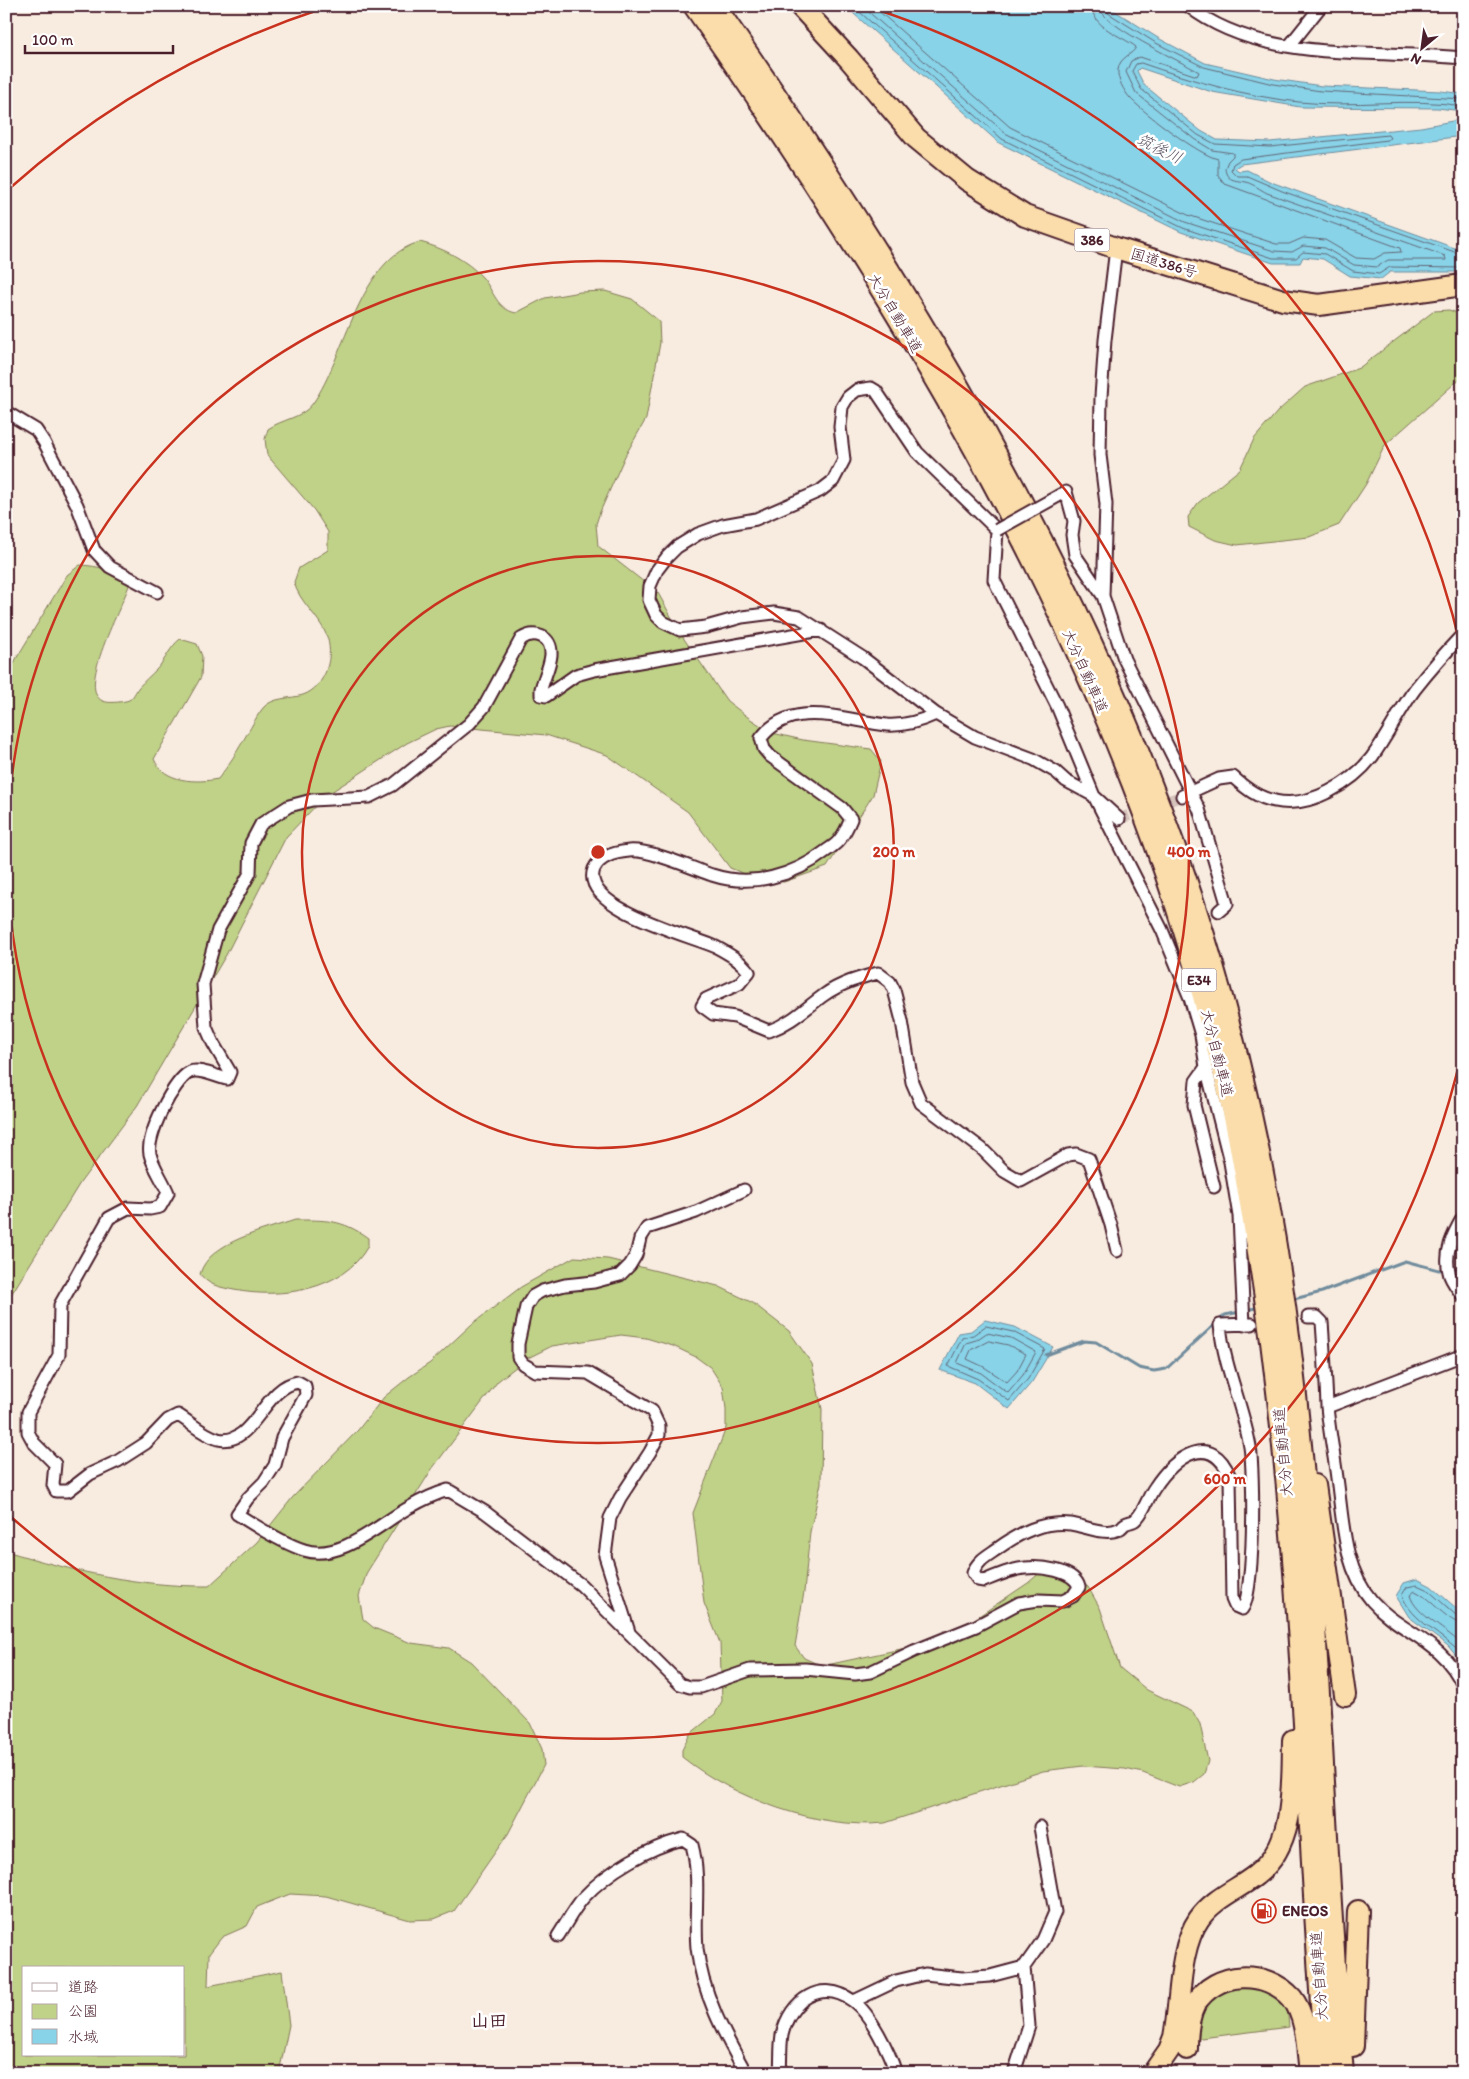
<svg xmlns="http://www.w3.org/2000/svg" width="1469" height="2079" font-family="Itim,'Klee One',sans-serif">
<rect width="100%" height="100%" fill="#f8ece0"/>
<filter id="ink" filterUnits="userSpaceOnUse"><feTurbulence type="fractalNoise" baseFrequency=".02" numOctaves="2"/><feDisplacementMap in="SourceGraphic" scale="10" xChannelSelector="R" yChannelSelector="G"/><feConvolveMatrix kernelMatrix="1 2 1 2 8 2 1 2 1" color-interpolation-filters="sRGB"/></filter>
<g filter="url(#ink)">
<!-- green -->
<path fill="#bfd287" stroke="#847859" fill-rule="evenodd" d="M420 242C443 248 467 260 483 278 494 292 497 309 516 313L545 298 580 292 605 291 632 299 659 321 660 343 646 419 625 456 600 512 596 524 598 546 658 593 682 636 727 701 749 718 772 733 803 740 871 749 881 761 873 795 827 867 784 882 757 879 730 868 688 812 607 755 546 735 450 726 436 729 407 743 325 796 286 837 226 955 137 1106 80 1183 6 1303V681L16 659 67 575 80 565C99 566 114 570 130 582 126 601 71 695 106 702 111 703 124 702 129 700 133 698 136 691 138 688 144 681 151 675 157 669 166 659 170 647 180 639L197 644 202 656 201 677 154 759C164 783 197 783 218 779 229 765 238 750 247 734 252 726 257 715 263 708 272 697 290 699 303 695 326 687 335 655 326 634 318 615 299 602 294 582L299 568 328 550V532L314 510 267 455 265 439 268 429C282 419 303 418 313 403 346 356 359 258 420 242Z
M1449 310 1463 315V376L1385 445 1366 484 1339 525 1309 537 1237 545 1215 540 1189 527 1188 517 1198 503 1240 469 1254 439 1278 411 1305 387 1359 368 1434 311Z
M295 1220C325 1220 342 1219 368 1238V1246C343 1291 280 1299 234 1290 220 1287 209 1286 200 1274 209 1241 266 1230 295 1220Z
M574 1257 608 1259 718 1286 753 1303 789 1331 812 1364 822 1409 821 1483 810 1532 804 1592 795 1646 804 1658 822 1666 952 1638 966 1631 973 1620 1028 1583 1043 1570 1065 1572 1088 1587 1100 1608 1120 1668 1147 1690 1193 1712 1200 1724 1208 1761 1204 1774 1194 1782 1179 1787 1143 1773 1125 1769 1083 1766 1043 1771 885 1823C819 1830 733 1798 682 1757V1750L690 1734 715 1714 722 1701 720 1643 704 1603 693 1513 726 1428V1409L723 1387 711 1368 696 1357 673 1346 646 1338 621 1335 552 1346 526 1359 498 1381 432 1469 367 1572 359 1596 363 1619 374 1628 411 1643 449 1648 471 1662 530 1723 542 1749 544 1765 508 1834 454 1911 434 1919 410 1920 326 1896 290 1894 257 1907 247 1926 222 1937 209 1954 208 1986 282 1971 289 2025 279 2073H6V1551C72 1571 140 1587 209 1586L257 1542 293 1497 358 1430 384 1397 409 1377 430 1363 472 1324 521 1287ZM24 1968H184V2055H24Z
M1241 1984 1275 1993 1287 2006 1289 2027 1193 2039C1201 2003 1207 1996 1241 1984Z"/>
<!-- water -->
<path fill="#88d3e8" stroke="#6f8b9c" d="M845 6H1107L1158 38 1205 63 1274 79 1322 86 1441 91 1463 94V111L1437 108 1300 107 1212 92 1140 68 1137 71 1144 85 1201 131 1217 140 1270 142 1421 127 1463 119V136L1241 164 1235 168 1239 171 1247 170 1271 182 1463 251V272H1390L1381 279 1350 276 1323 259 1303 257 1300 263H1273L1181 232 999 143Z
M985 1320 1015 1327 1053 1347 1032 1382 1009 1409 975 1383 940 1370 959 1333 971 1331Z
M1417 1579 1431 1586 1463 1614V1664L1448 1646 1409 1617 1396 1596 1404 1583Z"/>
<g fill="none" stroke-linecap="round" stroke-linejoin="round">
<!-- shore -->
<path stroke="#636777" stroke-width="1" d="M853 6 1002 139 1183 228 1273 258H1296L1303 252 1325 254 1353 271 1379 274 1390 267 1463 268
M862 6 1005 133 1185 222 1274 251 1292 252 1303 246 1325 248 1354 265 1377 267 1388 260H1446L1445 256 1267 193C1261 190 1252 183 1245 182 1235 180 1226 181 1225 168L1228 161 1233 156V153L1212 150 1194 139 1136 93 1126 72 1131 61 1140 57 1197 76 1199 72C1181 61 1100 25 1099 6
M873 6 1010 127 1188 215 1276 244H1289L1303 238 1325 240 1356 258 1374 259 1385 253 1401 252 1400 248 1225 184 1218 175V159C1199 155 1144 113 1130 98 1124 91 1117 79 1118 70 1119 57 1133 55 1136 47 1121 35 1092 28 1092 6
M1105 6 1108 13 1156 43 1204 67 1273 84 1321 91 1463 99
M1463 106C1409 97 1353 108 1299 102 1244 96 1193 81 1141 63L1136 64 1132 71 1141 89 1198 135 1215 144 1270 147 1388 135 1390 138 1387 140 1241 159 1233 164 1231 170 1237 176H1247L1282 191 1463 255
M986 1326 1013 1332 1045 1349 1028 1379 1009 1401 978 1379 948 1366 962 1338 973 1335Z
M987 1333 1011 1338 1036 1352 1023 1375 1008 1393 981 1373 957 1363 966 1343 976 1340Z
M989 1341 1008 1345 1026 1354 1017 1371 1007 1382 984 1367 967 1359 971 1350Z
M1463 1617 1457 1616 1428 1590 1417 1585 1407 1587 1402 1595C1410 1620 1446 1636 1463 1656
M1463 1624C1448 1623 1431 1598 1415 1591L1410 1595C1415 1615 1449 1630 1463 1646"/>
<!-- stream -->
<path stroke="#6f8b9c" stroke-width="3" d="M1451 1269 1463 1268
M1294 1299 1322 1292 1405 1261 1439 1270 1445 1269
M1246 1310 1260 1307
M1046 1355 1084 1341 1096 1342 1139 1368 1154 1371 1166 1369 1225 1315 1240 1312"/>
<!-- street-tunnel -->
<path stroke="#d5c3bc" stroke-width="11" stroke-dasharray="11 5.5" stroke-linecap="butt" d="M1119 819 1182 796"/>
<!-- street casing -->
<g stroke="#4a1f2b" stroke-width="15">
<path id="street" d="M1188 6C1261 64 1375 49 1463 58
M1290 45 1321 6
M1116 248 1105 340 1101 397 1100 455 1106 504 1103 596 1124 659 1199 809 1227 904 1219 911
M6 412 36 430 44 442 77 505 94 550 110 567 157 592
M1060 495 1066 492 1074 521 1072 535 1075 555 1103 596
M821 630 594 670 576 675 546 696 541 695V689C544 678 550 666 551 655 552 636 535 630 521 639L484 707 469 724 393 785 369 797 312 800 289 806 261 824 251 843 250 873 218 930 203 984 206 1027 213 1043 230 1072 227 1079C217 1077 199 1068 190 1072 173 1081 146 1136 150 1154 153 1167 163 1180 168 1193L160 1207 150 1209 128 1208 109 1218 60 1305 59 1355 28 1412V1432L34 1443 55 1464 53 1485 56 1491H68L90 1474 118 1461 146 1443 168 1420 178 1415C190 1422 203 1435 218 1439 254 1447 263 1387 298 1382L305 1386 306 1395 282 1438 275 1465 264 1482 248 1498 237 1514C254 1525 285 1544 304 1550 341 1562 380 1523 410 1507 422 1500 435 1494 448 1490L485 1512 581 1585 680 1684 690 1687H701L750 1670 805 1669 855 1674 870 1672 914 1651 976 1626 1019 1603 1038 1600 1063 1601 1073 1596 1079 1587C1074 1570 1041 1566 1025 1568 1011 1569 996 1576 984 1581L978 1580 973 1573C977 1561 987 1556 997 1549 1019 1533 1042 1521 1071 1524 1085 1526 1105 1536 1119 1529 1122 1528 1122 1526 1125 1524 1128 1522 1133 1522 1135 1520 1144 1513 1148 1496 1155 1487 1174 1457 1212 1430 1230 1477L1232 1599 1235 1606 1242 1609C1255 1595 1254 1470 1250 1447 1243 1406 1224 1367 1220 1325L1252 1324
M936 714C921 721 904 726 887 725 845 721 792 697 761 738L764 749 770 756 842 808 851 819C848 826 845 833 840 839 837 844 830 848 826 851 794 876 752 888 712 875 692 868 649 849 629 851 617 852 600 856 594 869 579 908 692 936 716 947 729 954 740 960 749 972L739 984 706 999 702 1006 713 1014 735 1017 769 1031C791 1023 806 1008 824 995 841 983 859 978 878 973L890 982 894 990 902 1021 912 1082 921 1103 982 1149 1004 1171 1021 1181 1068 1155 1076 1154 1089 1159 1111 1225 1117 1251
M1182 796 1219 779 1233 777C1245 788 1258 798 1275 801 1309 809 1352 783 1372 757 1388 735 1399 711 1415 689 1430 670 1446 652 1463 634
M1119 819 1094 796 1066 781 1056 772 1033 759 975 737 936 714 863 658 799 617 774 613 742 617 706 627 680 630 663 622 656 615 649 600 650 586 657 570 667 557 677 547 698 534 723 525 756 519 820 491 833 481 844 460 840 427 842 407 848 397 857 390 871 388 876 391 917 452 997 530 994 580 1057 706 1094 796 1162 930 1190 998 1201 1035 1206 1067 1230 1162 1239 1216 1244 1325
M1206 1067 1196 1081 1194 1105 1214 1187
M1463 1217C1453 1234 1444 1252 1449 1272 1450 1280 1458 1289 1463 1296
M1308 1317H1317L1322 1322C1324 1350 1326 1378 1327 1406 1329 1430 1334 1454 1337 1478 1343 1519 1343 1568 1372 1601 1400 1633 1443 1640 1463 1686
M1327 1407 1463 1355
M629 1632 605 1556 610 1518 620 1498 650 1452 659 1435V1426L652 1411 588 1373 535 1371 523 1364 518 1357V1344L526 1307 533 1296 542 1291 565 1285 594 1282 620 1275 630 1265 636 1255 640 1239 647 1228 696 1212 744 1190
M558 1936C566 1924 574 1908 584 1897 608 1871 648 1848 683 1839L692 1845C701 1878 694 1914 697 1948 702 1993 724 2034 746 2073
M854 2001 896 1981 925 1974 962 1978 990 1976 1024 1967
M780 2073C781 2060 780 2047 782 2035 790 2000 821 1978 853 2001 871 2014 889 2052 896 2073
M1014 2073 1029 2026 1024 1967 1043 1940 1055 1912 1040 1827"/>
</g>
<!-- highway casing -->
<g stroke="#4a1f2b" stroke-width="24">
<path id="highway" d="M694 6C907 311 1104 635 1203 996 1215 1042 1229 1089 1238 1136 1252 1212 1265 1289 1274 1366 1303 1600 1307 1837 1326 2073
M715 6C885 251 1044 507 1152 786 1214 944 1256 1111 1281 1278 1320 1541 1320 1808 1343 2073
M800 6 849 59 916 138 967 180 1025 216 1116 248 1283 300 1319 305 1463 285
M1315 1485 1345 1695
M1353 2046 1358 1911
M1187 2049C1187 2035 1188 2017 1195 2004 1216 1970 1266 1969 1292 1998 1307 2017 1307 2050 1310 2073
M1153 2073 1169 2050 1174 2037C1181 2002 1178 1949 1199 1919 1214 1898 1237 1890 1256 1875 1296 1845 1292 1785 1293 1740"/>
</g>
<!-- street -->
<use href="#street" stroke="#fff" stroke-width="11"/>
<!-- highway -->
<use href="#highway" stroke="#faddab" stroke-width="20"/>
<!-- street-bridge casing -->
<g stroke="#4a1f2b" stroke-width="15" stroke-linecap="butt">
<path id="street-bridge" d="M997 530 1060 495"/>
</g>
<!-- street-bridge -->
<use href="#street-bridge" stroke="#fff" stroke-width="11"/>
</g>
</g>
<!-- distance rings -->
<g fill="none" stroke="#c8321e" stroke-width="2.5">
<circle cx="598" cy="852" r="296"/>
<circle cx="598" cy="852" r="591"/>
<path d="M1462 1052A887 887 0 0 1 10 1516M10 188A887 887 0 0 1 324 8M872 8A887 887 0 0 1 1462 652"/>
</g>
<!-- icons -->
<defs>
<g id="fuel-ring" transform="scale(1.25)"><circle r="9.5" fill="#fff" stroke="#c8321e" stroke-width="1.5"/><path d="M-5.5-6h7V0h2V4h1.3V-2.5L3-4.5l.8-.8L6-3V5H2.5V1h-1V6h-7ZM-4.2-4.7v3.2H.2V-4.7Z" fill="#c8321e"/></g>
</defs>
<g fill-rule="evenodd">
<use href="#fuel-ring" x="1264" y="1911"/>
</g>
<g text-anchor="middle" stroke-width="5" stroke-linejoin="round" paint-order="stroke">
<!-- shield labels -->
<g fill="#fff" stroke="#80626b" stroke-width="1">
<rect x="1074.5" y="228.5" width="35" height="23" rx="4"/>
<rect x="1181.5" y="968.5" width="35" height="23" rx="4"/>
</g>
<g font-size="14" font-weight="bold" fill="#4a1f2b">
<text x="1092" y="245">386</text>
<text x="1199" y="985">E34</text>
</g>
<!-- street labels -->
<g font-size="15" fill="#4a1f2b" stroke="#fff">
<text transform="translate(1164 263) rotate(17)" y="5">国道386号</text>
<text transform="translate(895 313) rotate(59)" y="5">大分自動車道</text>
<text transform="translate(1085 671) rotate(66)" y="5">大分自動車道</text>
<text transform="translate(1217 1053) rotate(76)" y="5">大分自動車道</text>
<text transform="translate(1283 1452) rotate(-95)" y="5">大分自動車道</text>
<text transform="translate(1319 1976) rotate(-94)" y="5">大分自動車道</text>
</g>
<!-- poi labels -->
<g font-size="15" font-weight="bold" fill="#4a1f2b" stroke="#fff" text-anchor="start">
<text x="1282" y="1916">ENEOS</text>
</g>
<!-- water labels -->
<g font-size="16" font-style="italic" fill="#5d5564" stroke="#fff">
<text transform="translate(1160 148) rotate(26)" y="6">筑後川</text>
</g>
<!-- quarter labels -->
<g font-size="18" font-weight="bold" fill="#4a1f2b" stroke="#fff">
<text x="489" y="2027">山田</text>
</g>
</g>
<circle cx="598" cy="852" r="8" fill="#c8321e" stroke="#fff" stroke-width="2.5"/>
<g font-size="15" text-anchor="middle" font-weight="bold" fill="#c8321e" stroke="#fff" stroke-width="5" stroke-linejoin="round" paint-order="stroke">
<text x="894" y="857">200 m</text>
<text x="1189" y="857">400 m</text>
<text x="1225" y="1484">600 m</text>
</g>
<!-- margin -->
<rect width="1469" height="2079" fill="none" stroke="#fff" stroke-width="25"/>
<rect x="12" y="12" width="1444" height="2054" fill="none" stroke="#4a1f2b" stroke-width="2" filter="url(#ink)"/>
<!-- legend -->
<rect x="22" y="1966" width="162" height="90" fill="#ffffff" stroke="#b7a5aa"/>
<rect x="32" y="1983" width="25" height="8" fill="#ffffff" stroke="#b7a5aa"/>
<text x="68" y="1992" font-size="15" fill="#4a1f2b">道路</text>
<rect x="32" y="2004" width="25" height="15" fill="#bfd287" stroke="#b7a5aa"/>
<text x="68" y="2016" font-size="15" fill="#4a1f2b">公園</text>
<rect x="32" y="2029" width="25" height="15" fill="#88d3e8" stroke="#b7a5aa"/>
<text x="68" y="2042" font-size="15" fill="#4a1f2b">水域</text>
<!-- north arrow -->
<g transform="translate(1422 48) rotate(209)" stroke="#ffffff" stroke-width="4" paint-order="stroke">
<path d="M0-4L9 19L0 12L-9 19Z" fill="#4a1f2b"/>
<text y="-8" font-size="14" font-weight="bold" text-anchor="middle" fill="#4a1f2b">N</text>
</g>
<!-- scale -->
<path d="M25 45v8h148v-8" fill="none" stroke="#4a1f2b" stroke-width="2.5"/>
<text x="32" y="45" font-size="15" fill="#4a1f2b" stroke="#ffffff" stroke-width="4" paint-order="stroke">100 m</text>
</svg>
